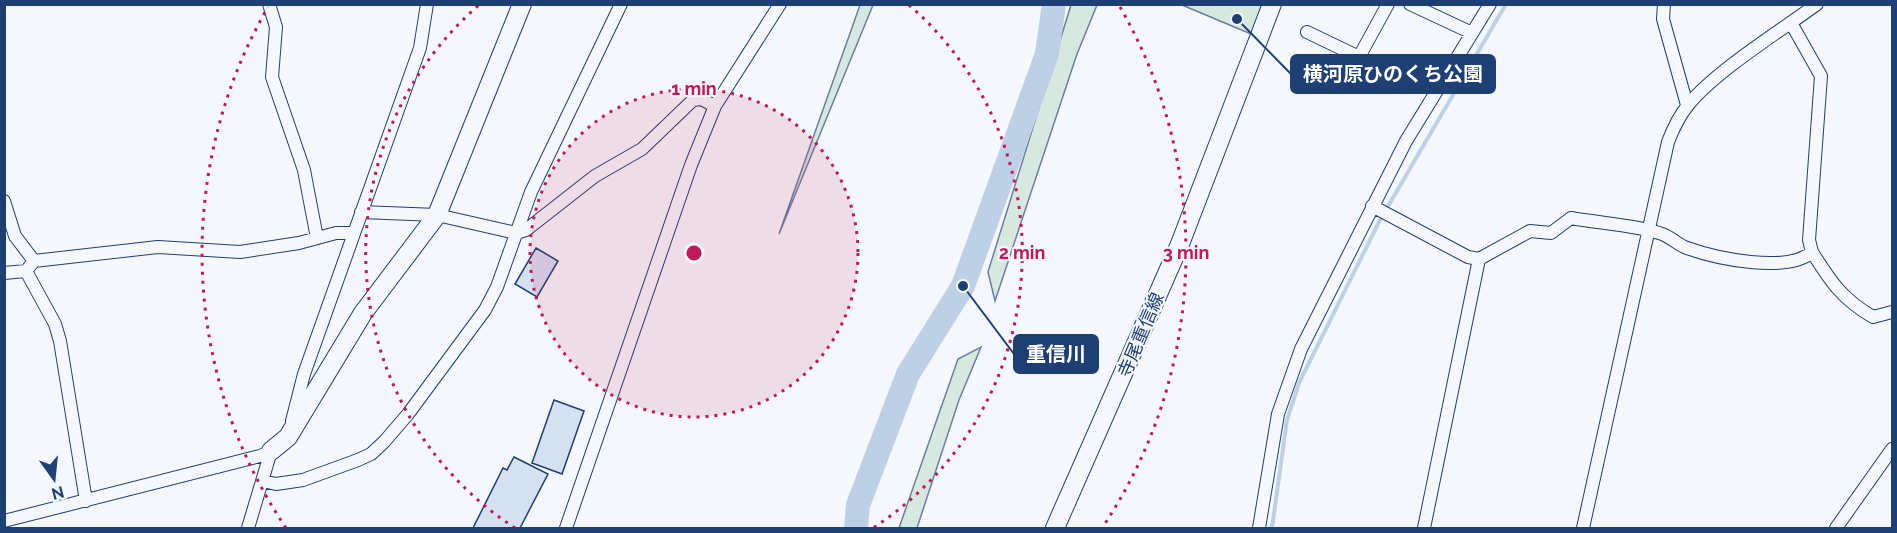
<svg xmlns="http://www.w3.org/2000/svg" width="1897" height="533" font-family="Raleway,'Noto Sans JP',sans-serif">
<rect width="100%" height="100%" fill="#f4f7fb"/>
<!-- green -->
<path fill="#d7e8df" stroke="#687fa3" stroke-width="1.5" d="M860 5H873L779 234Z
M1071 5H1097L1077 54 995 301 988 272Z
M1182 5H1262L1251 34Z
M981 347 959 400 917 528H899L958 359Z"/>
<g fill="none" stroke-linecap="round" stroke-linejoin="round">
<!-- stream -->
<path stroke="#bed0e5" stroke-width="4" d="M1272 528 1287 420 1299 383 1380 220 1506 4"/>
<!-- river -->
<path stroke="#bed0e5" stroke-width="24" d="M856 528 858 505 908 374 963 286 1047 54 1054 4"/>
</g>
<!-- building -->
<path fill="#d5e0f0" stroke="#1d3f73" stroke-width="1.5" d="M536 248 558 261 537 297 515 284Z
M554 400 584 411 562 474 532 463Z
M514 457 548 474 520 528H473L503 468 507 470Z"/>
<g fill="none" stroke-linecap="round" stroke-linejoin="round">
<!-- street casing -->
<g stroke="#1d3f73" stroke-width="14">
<path id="street" d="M269 4 276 27 272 77 304 170 317 238
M1410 4 1472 33
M1664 4 1663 19 1687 105
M1307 32 1359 57 1388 4
M4 201 15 236 34 261
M1372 206 1468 257 1479 259
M361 212 437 215 516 233 526 230 595 176 642 149 693 100 701 99 715 106
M1812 252C1831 282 1842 299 1873 317L1892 312
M26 271 55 324 60 341 86 501
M4 273 26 271 34 261 158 247 240 252 299 243 336 233H354
M292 421 304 374 420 48 427 4
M263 481 276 484 303 480 358 460 371 454 384 442 408 414 485 310 497 287 531 192 621 4
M4 521 260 456 271 451
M248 528 271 451
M566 528 691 165 715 106 780 4
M1259 528 1278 414 1301 349 1406 141 1490 4
M1424 528 1479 259 1530 231 1551 233 1571 218C1598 223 1638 225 1662 234 1671 237 1678 245 1687 248 1715 258 1787 274 1812 252L1809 240 1821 76 1791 23
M1583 528 1668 142C1673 129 1679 116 1688 105 1717 70 1779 32 1817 4
M1836 528 1892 449"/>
</g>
<!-- secondary casing -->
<g stroke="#1d3f73" stroke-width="20">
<path id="secondary" d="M271 451 288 437 363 313 437 215 522 4
M1055 528 1180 244 1272 4"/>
</g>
<!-- street -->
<use href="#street" stroke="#f4f7fb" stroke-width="12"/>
<!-- secondary -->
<use href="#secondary" stroke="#f4f7fb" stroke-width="18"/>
</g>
<!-- distance rings -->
<circle cx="694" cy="253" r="164" fill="#c2185b" fill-opacity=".12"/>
<g fill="none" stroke="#c2185b" stroke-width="3" stroke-dasharray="3 6">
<circle cx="694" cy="253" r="164"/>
<path d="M515 528A328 328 0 0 1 479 5M909 5A328 328 0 0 1 873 528"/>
<path d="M286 528A492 492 0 0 1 268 7M1120 7A492 492 0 0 1 1102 528"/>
</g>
<g text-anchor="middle" stroke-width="4.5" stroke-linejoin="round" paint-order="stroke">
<!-- street labels -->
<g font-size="18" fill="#1d3f73" stroke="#f4f7fb">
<text transform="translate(1141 335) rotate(-67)" y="6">寺尾重信線</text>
</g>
</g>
<circle cx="694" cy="253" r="9" fill="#c2185b" stroke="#f4f7fb" stroke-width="3"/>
<g font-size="18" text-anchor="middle" font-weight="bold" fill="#c2185b" stroke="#f4f7fb" stroke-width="4.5" stroke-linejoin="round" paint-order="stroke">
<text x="694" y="95">1 min</text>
<text x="1022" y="259">2 min</text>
<text x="1186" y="259">3 min</text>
</g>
<!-- callouts -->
<path fill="none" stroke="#1d3f73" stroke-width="2" d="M1237 19L1291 74M963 286L1014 354"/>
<g fill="#1d3f73" stroke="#f4f7fb" stroke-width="2">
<circle cx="1237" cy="19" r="6"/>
<circle cx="963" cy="286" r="6"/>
</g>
<g fill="#1d3f73" stroke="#1d3f73" stroke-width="2">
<rect x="1291" y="55" width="204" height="38" rx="6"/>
<rect x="1014" y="335" width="84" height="38" rx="6"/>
</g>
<g font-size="20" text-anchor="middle" font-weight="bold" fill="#fff">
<text x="1393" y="81">横河原ひのくち公園</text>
<text x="1056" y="361">重信川</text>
</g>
<!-- border -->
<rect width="1897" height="533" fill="none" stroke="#1d3f73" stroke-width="12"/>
<!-- north arrow -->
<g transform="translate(54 479) rotate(165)" stroke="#f4f7fb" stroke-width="4.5" paint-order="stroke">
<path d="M0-4.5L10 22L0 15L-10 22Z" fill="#1d3f73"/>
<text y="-9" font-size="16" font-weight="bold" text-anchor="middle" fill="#1d3f73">N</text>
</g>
</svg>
